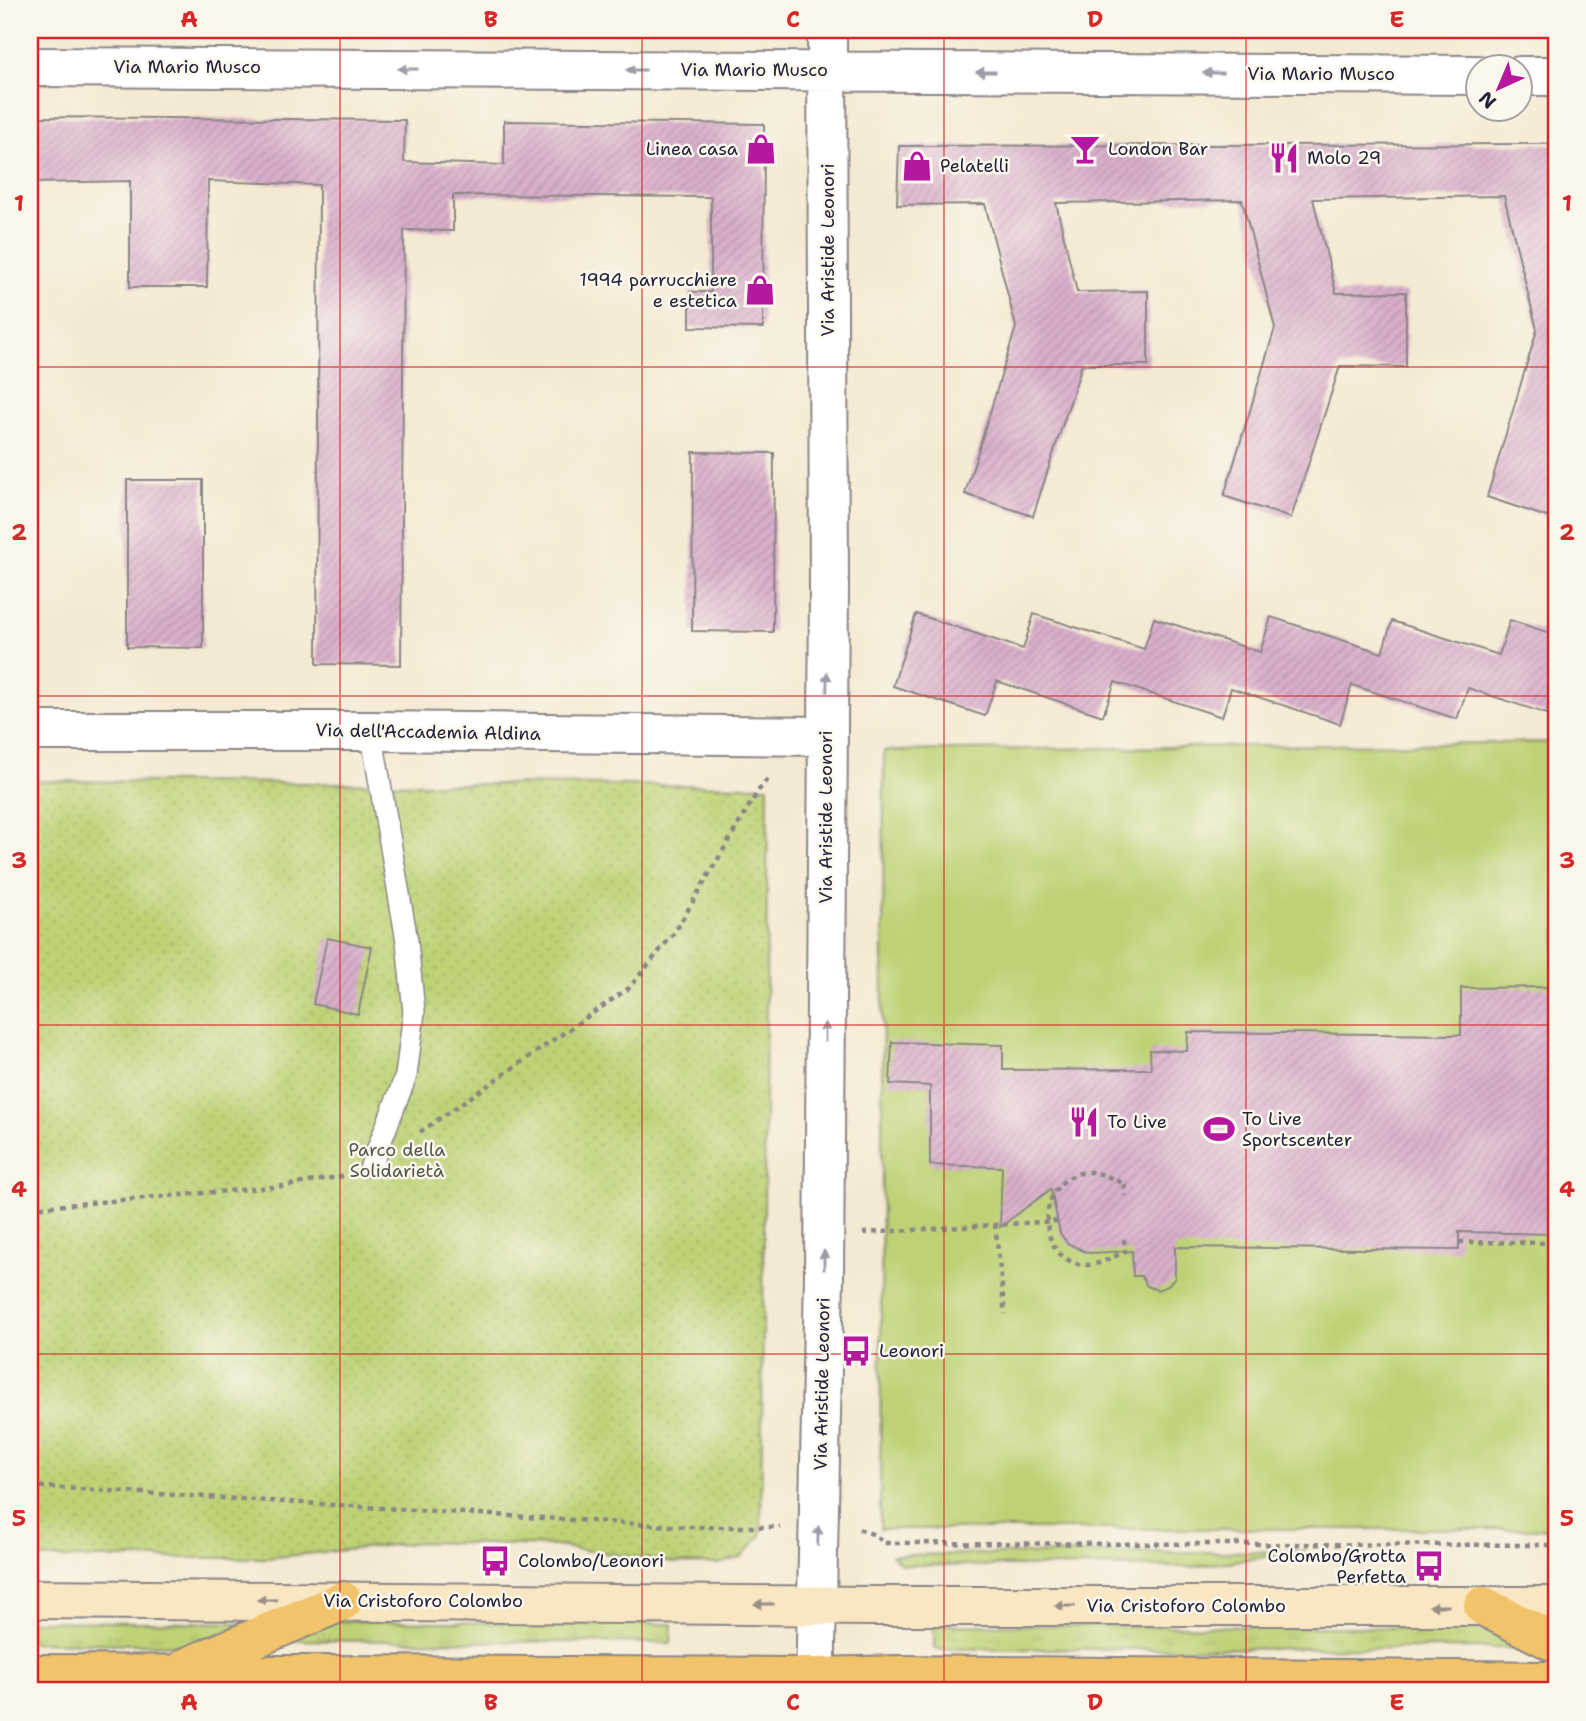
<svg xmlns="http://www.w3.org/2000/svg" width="1586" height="1721" font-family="'Shantell Sans',sans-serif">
<defs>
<pattern id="grass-tufts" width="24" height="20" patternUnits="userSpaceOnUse" patternTransform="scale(1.75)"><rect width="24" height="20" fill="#bed275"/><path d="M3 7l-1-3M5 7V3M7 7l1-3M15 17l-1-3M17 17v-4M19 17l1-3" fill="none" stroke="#a3b466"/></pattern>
<pattern id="park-dots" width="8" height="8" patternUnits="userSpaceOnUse" patternTransform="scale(1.75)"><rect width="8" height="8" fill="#bed275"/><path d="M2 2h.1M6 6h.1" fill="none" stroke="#a3b466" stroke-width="1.8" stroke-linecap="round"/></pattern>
<pattern id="building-hatch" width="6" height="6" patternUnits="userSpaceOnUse" patternTransform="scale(1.75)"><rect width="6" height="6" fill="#d9afcb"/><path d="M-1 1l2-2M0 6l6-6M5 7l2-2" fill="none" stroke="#ba96af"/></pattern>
</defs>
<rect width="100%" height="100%" fill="#fbf7ec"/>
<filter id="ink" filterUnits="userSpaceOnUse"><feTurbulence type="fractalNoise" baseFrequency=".0143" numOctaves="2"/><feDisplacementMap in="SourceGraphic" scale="14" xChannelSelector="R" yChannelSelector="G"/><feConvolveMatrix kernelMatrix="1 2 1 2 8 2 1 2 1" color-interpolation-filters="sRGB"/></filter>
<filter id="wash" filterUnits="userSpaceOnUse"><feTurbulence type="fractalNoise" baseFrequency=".00686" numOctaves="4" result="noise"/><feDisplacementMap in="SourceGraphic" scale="28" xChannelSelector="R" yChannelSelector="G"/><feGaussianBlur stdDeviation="1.57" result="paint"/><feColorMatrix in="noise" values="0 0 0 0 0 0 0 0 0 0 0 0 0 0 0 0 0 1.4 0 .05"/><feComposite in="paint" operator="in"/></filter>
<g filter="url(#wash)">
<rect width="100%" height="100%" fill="#f4e9d2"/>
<!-- grass -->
<path fill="url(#grass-tufts)" stroke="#707a58" stroke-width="2" d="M1307 1551 1192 1567 902 1565 892 1555Z
M30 1621 251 1623 187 1645 30 1642Z
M334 1621 672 1624 671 1643 275 1640Z
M934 1625 1484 1628 1538 1648 934 1649Z"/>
<!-- park -->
<path fill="url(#park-dots)" stroke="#707a58" stroke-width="2" d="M30 781 768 786 761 1535 742 1557 719 1564 675 1563 556 1546 422 1542 267 1558H30Z"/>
<!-- garden -->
<path fill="#bed275" stroke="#707a58" stroke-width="2" d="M1556 742V1529H880L884 751Z"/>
<g id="blocks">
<!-- building -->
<path fill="url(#building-hatch)" d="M30 117 405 120 404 162 504 165V121L764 124 763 328 690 327V292H711V197L453 195V231L404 230 401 665 317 664 319 185 208 181 207 287H130V181L30 183Z
M1556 144V520L1487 497 1537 330 1504 196 1313 199 1336 293 1406 292V367L1340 366 1291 518 1224 496 1275 328 1242 200 1056 203 1077 292 1148 291V365H1082L1033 516 965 494 1016 327 985 204 897 205 899 146Z
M693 452 774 453 773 632 692 631Z
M127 480H203V648L127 647Z
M916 614 1023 649 1034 614 1144 649 1154 618 1260 652 1271 617 1382 653 1392 621 1499 655 1510 620 1556 635V717L1468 688 1457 719 1352 685 1340 724 1231 688 1222 717 1115 682 1103 716 997 681 985 716 893 686Z
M327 938 372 947 358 1014 313 1004Z
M1556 987V1234L1459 1232V1250L1175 1247V1278L1168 1286 1157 1290 1147 1286 1141 1276H1133L1132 1251 1088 1253 1067 1243 1060 1233 1051 1189 1000 1227 1002 1167 930 1165V1086L890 1084 892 1042 1003 1045V1070L1151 1069 1150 1050 1187 1051 1188 1032 1461 1035V988Z"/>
</g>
</g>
<g filter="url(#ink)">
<use href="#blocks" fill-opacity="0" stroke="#8b8686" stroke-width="2"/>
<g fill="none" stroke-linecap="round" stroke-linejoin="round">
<!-- lane casing -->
<g stroke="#8b8686" stroke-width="24">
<path id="lane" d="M371 1166 406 1076 414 1012 407 941 371 731"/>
</g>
<!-- street casing -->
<g stroke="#8b8686" stroke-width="42">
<path id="street" d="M30 67 1478 75
M1520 76H1556
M30 731H371L826 736
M815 1691 824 1276 829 589 827 30"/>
</g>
<!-- secondary casing -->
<g stroke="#8b8686" stroke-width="42">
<path id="secondary" d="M30 1599 871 1606H1556"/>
</g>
<!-- primary casing -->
<g stroke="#8b8686" stroke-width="42">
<path id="primary" d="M1483 1606 1556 1643
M187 1667 343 1601
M30 1674 815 1677 901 1675 1556 1681"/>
</g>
<!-- path -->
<path stroke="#8b8686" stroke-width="4.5" stroke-dasharray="5 5" stroke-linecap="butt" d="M420 1132 629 988 675 932 758 791 770 776
M30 1208 285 1186 343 1176
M995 1224 1005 1314
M863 1233 1058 1221
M1124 1239 1125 1252C1112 1257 1098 1266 1084 1265 1032 1259 1036 1174 1089 1172 1100 1172 1115 1180 1125 1184V1196
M1459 1242 1556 1243
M30 1486 687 1527H780
M859 1529 875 1535 884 1543 1556 1545"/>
<!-- lane -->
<use href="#lane" stroke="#fff" stroke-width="21"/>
<!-- street -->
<use href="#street" stroke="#fff" stroke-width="38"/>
<!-- secondary -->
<use href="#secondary" stroke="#f9e7c3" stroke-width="38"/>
<!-- primary -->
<use href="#primary" stroke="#f1c36a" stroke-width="38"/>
</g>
<!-- one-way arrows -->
<defs><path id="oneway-solid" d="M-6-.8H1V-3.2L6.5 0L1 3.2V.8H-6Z" transform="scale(1.75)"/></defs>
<g fill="#9c9ca7">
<use href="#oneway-solid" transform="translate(408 69) rotate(-180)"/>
<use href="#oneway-solid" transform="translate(636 70) rotate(-180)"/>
<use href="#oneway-solid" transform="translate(986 72) rotate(-180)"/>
<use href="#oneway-solid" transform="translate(1213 73) rotate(-180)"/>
<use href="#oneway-solid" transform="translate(827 682) rotate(-89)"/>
<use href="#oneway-solid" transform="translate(825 1032) rotate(-90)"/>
<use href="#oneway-solid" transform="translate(824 1260) rotate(-90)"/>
<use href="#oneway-solid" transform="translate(818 1536) rotate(-88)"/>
</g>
<g fill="#988e86">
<use href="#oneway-solid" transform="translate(267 1600) rotate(-180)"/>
<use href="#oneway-solid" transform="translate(764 1604) rotate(-180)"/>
<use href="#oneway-solid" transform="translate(1065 1606) rotate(180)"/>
<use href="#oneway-solid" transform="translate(1439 1606) rotate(180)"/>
</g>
</g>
<!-- grid -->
<path fill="none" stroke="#d62828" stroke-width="2" stroke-opacity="0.55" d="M340 30V1691M642 30V1691M944 30V1691M1246 30V1691M30 367H1556M30 696H1556M30 1025H1556M30 1354H1556"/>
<!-- icons -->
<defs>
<g id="shop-bare" transform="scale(2.415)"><path d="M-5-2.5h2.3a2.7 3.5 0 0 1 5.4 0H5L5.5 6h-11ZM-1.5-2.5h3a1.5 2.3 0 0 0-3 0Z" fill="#b5179e" stroke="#fbf7ec" stroke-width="2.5" paint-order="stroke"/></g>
<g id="bar-bare" transform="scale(2.415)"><path d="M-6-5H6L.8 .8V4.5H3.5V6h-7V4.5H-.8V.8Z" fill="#b5179e" stroke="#fbf7ec" stroke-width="2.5" paint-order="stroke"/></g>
<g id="restaurant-bare" transform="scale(2.415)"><path d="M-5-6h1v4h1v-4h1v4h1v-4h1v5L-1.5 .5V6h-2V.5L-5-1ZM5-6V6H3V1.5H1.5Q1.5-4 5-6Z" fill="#b5179e" stroke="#fbf7ec" stroke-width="2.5" paint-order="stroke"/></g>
<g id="stadium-bare" transform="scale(2.415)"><path d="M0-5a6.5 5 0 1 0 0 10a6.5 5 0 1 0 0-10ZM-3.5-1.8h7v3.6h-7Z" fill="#b5179e" stroke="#fbf7ec" stroke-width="2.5" paint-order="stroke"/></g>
<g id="bus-bare" transform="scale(2.415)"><path d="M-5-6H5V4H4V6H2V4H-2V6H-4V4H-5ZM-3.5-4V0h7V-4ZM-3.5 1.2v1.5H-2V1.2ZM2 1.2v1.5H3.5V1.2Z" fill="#b5179e" stroke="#fbf7ec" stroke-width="2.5" paint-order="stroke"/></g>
</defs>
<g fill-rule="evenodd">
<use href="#shop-bare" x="761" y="149"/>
<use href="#bar-bare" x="1085" y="149"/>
<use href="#restaurant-bare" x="1284" y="158"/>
<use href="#shop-bare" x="917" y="166"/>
<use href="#shop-bare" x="760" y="290"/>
<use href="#restaurant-bare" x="1084" y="1122"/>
<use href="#stadium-bare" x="1219" y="1129"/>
<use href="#bus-bare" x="856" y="1351"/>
<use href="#bus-bare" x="495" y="1561"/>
<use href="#bus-bare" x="1429" y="1566"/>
</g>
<g text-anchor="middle" stroke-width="5" stroke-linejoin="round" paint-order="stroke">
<!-- street labels -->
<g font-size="18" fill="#22223b" stroke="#fbf7ec">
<text x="187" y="73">Via Mario Musco</text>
<text x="754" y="76">Via Mario Musco</text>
<text x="1321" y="80">Via Mario Musco</text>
<text transform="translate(828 250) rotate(-90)" y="6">Via Aristide Leonori</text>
<text transform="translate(428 732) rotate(1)" y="6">Via dell'Accademia Aldina</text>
<text transform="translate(826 817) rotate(-90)" y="6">Via Aristide Leonori</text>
<text transform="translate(822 1384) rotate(-89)" y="6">Via Aristide Leonori</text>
<text x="423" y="1607">Via Cristoforo Colombo</text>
<text x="1186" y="1612">Via Cristoforo Colombo</text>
</g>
<!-- poi labels -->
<g font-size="18" fill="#22223b" stroke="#fbf7ec" text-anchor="start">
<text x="738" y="155" text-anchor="end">Linea casa</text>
<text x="1108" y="155">London Bar</text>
<text x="1307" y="164">Molo 29</text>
<text x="940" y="172">Pelatelli</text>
<text x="737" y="286" text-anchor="end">1994 parrucchiere<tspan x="737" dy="21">e estetica</tspan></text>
<text x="1242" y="1125">To Live<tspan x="1242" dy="21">Sportscenter</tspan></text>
<text x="1107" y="1128">To Live</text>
<text x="879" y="1357">Leonori</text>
<text x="1406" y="1562" text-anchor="end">Colombo/Grotta<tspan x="1406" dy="21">Perfetta</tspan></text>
<text x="518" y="1567">Colombo/Leonori</text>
</g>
<!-- park labels -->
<g font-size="18" fill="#51574c" stroke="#fbf7ec">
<text x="397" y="1156">Parco della<tspan x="397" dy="21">Solidarietà</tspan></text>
</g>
</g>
<!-- margin -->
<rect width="1586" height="1721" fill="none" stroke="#fbf7ec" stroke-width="77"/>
<!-- north arrow -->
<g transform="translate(1499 88) rotate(224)"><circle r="33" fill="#fbf7ec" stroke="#a4a2a5" stroke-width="2"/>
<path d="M0-5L12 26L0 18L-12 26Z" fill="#b5179e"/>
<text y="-10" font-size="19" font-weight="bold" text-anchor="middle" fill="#22223b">N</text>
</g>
<rect x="38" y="38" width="1510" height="1644" fill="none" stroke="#d62828" stroke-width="2.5"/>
<g font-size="23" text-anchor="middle" font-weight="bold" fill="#d62828">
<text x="189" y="27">A</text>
<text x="491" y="27">B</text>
<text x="793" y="27">C</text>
<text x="1095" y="27">D</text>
<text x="1397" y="27">E</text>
<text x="19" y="211">1</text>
<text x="1567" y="211">1</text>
<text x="19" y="540">2</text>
<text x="1567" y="540">2</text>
<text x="19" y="868">3</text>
<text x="1567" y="868">3</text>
<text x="19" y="1197">4</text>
<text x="1567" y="1197">4</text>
<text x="19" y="1526">5</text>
<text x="1567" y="1526">5</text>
<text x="189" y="1710">A</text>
<text x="491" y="1710">B</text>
<text x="793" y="1710">C</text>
<text x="1095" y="1710">D</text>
<text x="1397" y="1710">E</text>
</g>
</svg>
